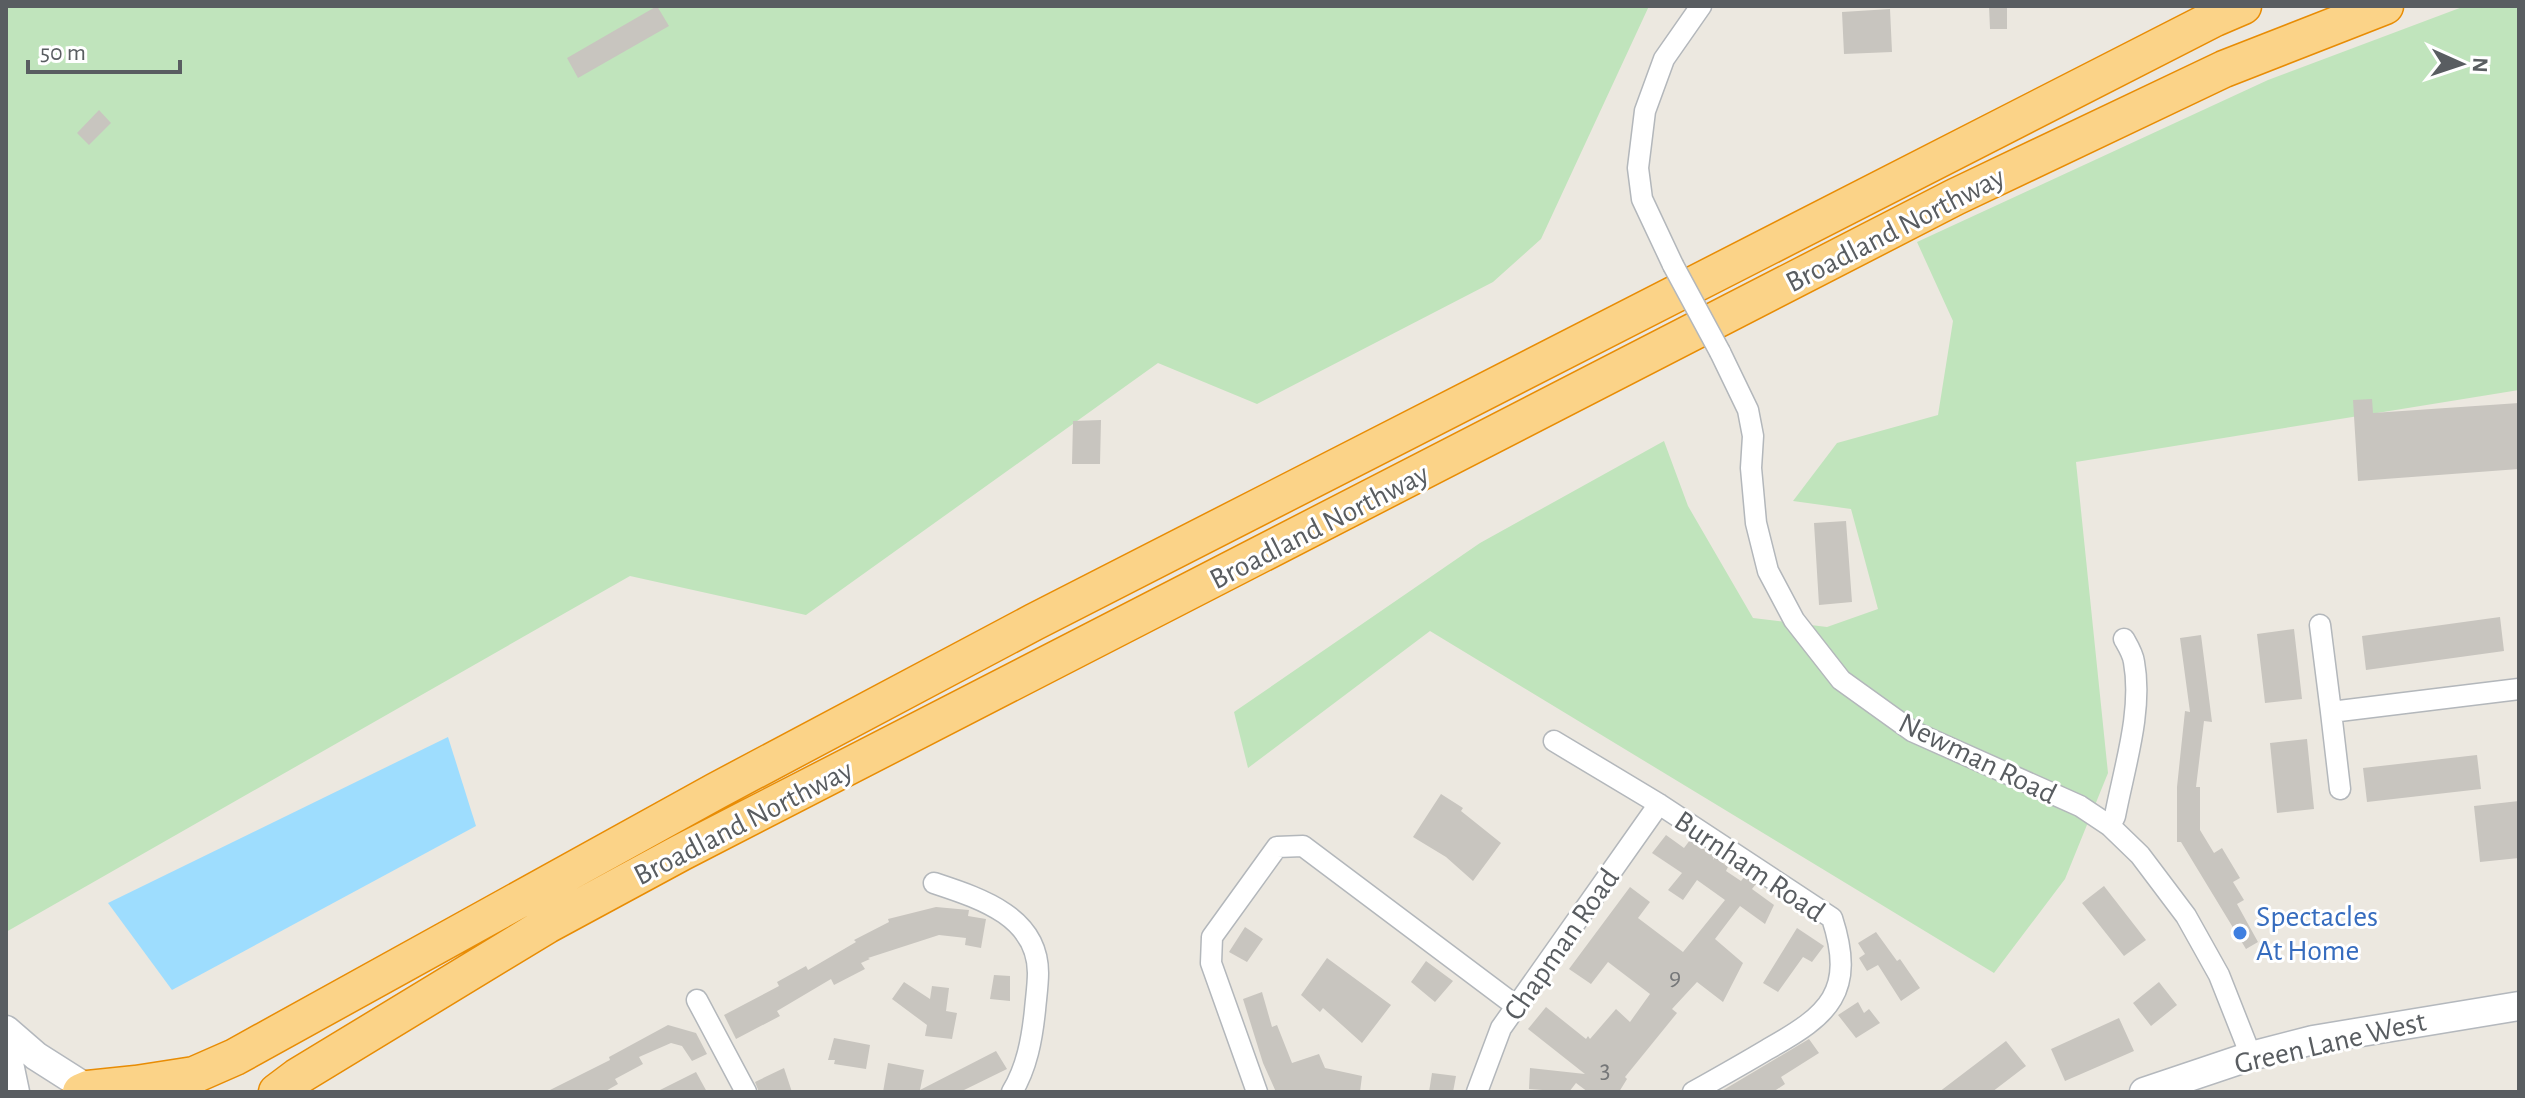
<svg xmlns="http://www.w3.org/2000/svg" width="2525" height="1098" font-family="'Alegreya Sans',sans-serif">
<rect width="100%" height="100%" fill="#ece8e0"/>
<!-- green -->
<path fill="#c0e4bc" d="M6 6H1649L1541 239 1493 282 1257 404 1158 363 806 615 630 576 6 932Z
M2465 6H2519V390L2076 462 2108 773 2065 879 1994 973 1430 631 1248 768 1234 712 1480 543 1664 441 1688 506 1753 618 1827 627 1878 609 1851 509 1793 501 1837 443 1938 415 1953 321 1917 242 2268 80Z"/>
<!-- water -->
<path fill="#9eddfe" d="M448 737 476 826 172 990 108 903Z"/>
<!-- building -->
<path fill="#c8c5bf" d="M657 6 669 26 578 78 567 58Z
M1989 6H2007V29H1990Z
M1890 9 1892 52 1844 54 1842 12Z
M99 110 111 123 89 145 77 133Z
M2372 399 2373 413 2519 403V469L2358 481 2353 400Z
M1101 420 1100 464H1072L1073 421Z
M1846 521 1852 602 1819 605 1814 523Z
M2500 617 2504 651 2366 670 2362 636Z
M2294 629 2302 699 2265 703 2257 634Z
M2201 635 2212 722 2204 721 2196 787H2200V830L2214 853 2222 848 2240 878 2233 882 2244 900 2237 904 2258 942 2246 949 2181 842H2177V787L2185 711 2190 712 2180 638Z
M2307 739 2314 809 2277 813 2270 743Z
M2477 755 2481 789 2367 802 2363 768Z
M1441 794 1463 808 1461 811 1501 843 1473 881 1446 857 1413 837Z
M2519 801V858L2480 862 2474 806Z
M1666 835 1684 848 1690 840 1714 856 1713 860 1715 857 1728 867 1726 871 1741 881 1745 876 1756 884 1752 889 1774 905 1765 924 1740 906 1715 939 1743 963 1723 1002 1697 982 1672 1009 1677 1013 1625 1077 1627 1079 1619 1092H1588L1576 1083 1569 1092 1529 1089 1530 1068 1585 1074 1528 1029 1546 1007 1586 1039 1588 1036 1590 1039 1616 1009 1630 1022 1650 994 1608 962 1591 984 1569 969 1630 887 1650 902 1638 918 1683 952 1725 900 1697 880 1683 900 1668 890 1682 873 1652 853Z
M2104 886 2146 940 2124 956 2082 903Z
M936 907 969 910 968 916 986 919 981 948 965 945 966 938 939 935 868 958 870 959 861 963 865 969 834 985 831 979 777 1011 780 1016 736 1039 724 1015 779 986 777 982 806 966 808 970 856 942 854 940 889 922 888 919Z
M1245 927 1263 939 1247 962 1229 952Z
M1797 928 1824 946 1812 962 1803 957 1778 992 1763 983Z
M1876 932 1897 961 1900 959 1920 988 1901 1001 1878 965 1867 971 1859 958 1865 954 1858 943Z
M1327 958 1391 1005 1362 1043 1323 1008 1320 1012 1301 995Z
M1426 961 1453 981 1435 1002 1411 982Z
M994 975 1010 976V1001L990 999Z
M904 982 930 999 932 986 949 988 946 1011 957 1013 952 1039 925 1036 927 1025 892 999Z
M2159 982 2177 1005 2151 1026 2133 1003Z
M1262 992 1272 1027 1277 1025 1292 1063 1319 1054 1325 1068 1362 1076 1360 1092H1276L1263 1063 1243 999Z
M1858 1002 1864 1013 1869 1009 1880 1023 1856 1038 1838 1015Z
M2119 1018 2134 1051 2065 1081 2051 1049Z
M668 1025 696 1033 707 1054 692 1061 682 1046 671 1043 639 1057 643 1064 615 1079 618 1084 604 1092H546L610 1060 609 1057Z
M834 1038 870 1045 866 1069 834 1064 835 1060H828Z
M1809 1039 1819 1053 1781 1077 1785 1084 1773 1092H1720Z
M2006 1041 2026 1066 1992 1092H1939Z
M996 1051 1007 1069 960 1092H883L888 1063 924 1070 920 1090Z
M784 1068 792 1092H759L755 1082Z
M696 1072 707 1092H656Z
M1432 1073 1456 1076 1453 1092H1429Z"/>
<g fill="none" stroke-linecap="round" stroke-linejoin="round">
<!-- street casing -->
<g stroke="#b3b7bb" stroke-width="23">
<path id="street" d="M1673 265 1642 199 1638 168 1645 111 1664 59 1701 6
M1720 352 1748 410 1753 436 1751 468 1756 523 1768 571 1794 620 1841 680 1912 731 2080 806 2110 826 2140 855 2186 916 2219 975 2251 1056
M2320 625 2331 712
M1554 741 1659 804 1832 918C1856 992 1829 1015 1768 1049 1743 1064 1718 1078 1693 1092
M2340 789 2331 712 2519 689
M2110 826 2115 816C2124 768 2143 711 2134 662 2133 654 2128 646 2124 639
M934 883C979 898 1038 916 1038 973 1038 985 1036 998 1035 1010 1032 1039 1027 1067 1012 1092
M697 1000 746 1092
M1257 1092 1211 963 1212 937 1277 847 1303 846 1516 1006
M1477 1092 1501 1028 1659 804"/>
</g>
<!-- secondary casing -->
<g stroke="#b4b8bd" stroke-width="31">
<path id="secondary" d="M6 1030 36 1056 88 1089
M6 1049 15 1092
M2144 1092 2251 1056 2313 1040 2519 1006"/>
</g>
<!-- highway casing -->
<g stroke="#e88c04" stroke-width="39">
<path id="highway" d="M136 1084 194 1075 235 1057 716 791 1034 622 2215 18 2243 6
M81 1092 88 1089 136 1084 157 1091
M277 1092 297 1077 547 925 682 852 1955 197 2224 69 2385 6"/>
</g>
<!-- street -->
<use href="#street" stroke="#fff" stroke-width="20"/>
<!-- secondary -->
<use href="#secondary" stroke="#fff" stroke-width="28"/>
<!-- highway -->
<use href="#highway" stroke="#fbd388" stroke-width="36"/>
<!-- street-bridge casing -->
<g stroke="#b3b7bb" stroke-width="23" stroke-linecap="butt">
<path id="street-bridge" d="M1673 265 1720 352"/>
</g>
<!-- street-bridge -->
<use href="#street-bridge" stroke="#fff" stroke-width="20"/>
</g>
<!-- markers -->
<circle fill="#3f7fe0" stroke="#fff" stroke-width="3" cx="2240" cy="933" r="8"/>
<g text-anchor="middle" stroke-width="6" stroke-linejoin="round" paint-order="stroke">
<!-- number labels -->
<g font-size="26" fill="#757778">
<text x="1675" y="985">9</text>
<text x="1605" y="1078">3</text>
</g>
<!-- street labels -->
<g font-size="30" fill="#595d61" stroke="#fff">
<text transform="translate(1895 229) rotate(-27)" y="10">Broadland Northway</text>
<text transform="translate(1319 526) rotate(-27)" y="10">Broadland Northway</text>
<text transform="translate(1978 758) rotate(26)" y="10">Newman Road</text>
<text transform="translate(743 822) rotate(-27)" y="10">Broadland Northway</text>
<text transform="translate(1750 866) rotate(34)" y="10">Burnham Road</text>
<text transform="translate(1561 944) rotate(-55)" y="10">Chapman Road</text>
<text transform="translate(2330 1042) rotate(-13)" y="10">Green Lane West</text>
</g>
<!-- shop labels -->
<g font-size="30" fill="#366cbe" stroke="#fff" text-anchor="start">
<text x="2256" y="926">Spectacles<tspan x="2256" dy="34">At Home</tspan></text>
</g>
</g>
<!-- border -->
<rect width="2525" height="1098" fill="none" stroke="#595d61" stroke-width="16"/>
<!-- north arrow -->
<g transform="translate(2461 64) rotate(93)" stroke="#ffffff" stroke-width="6" paint-order="stroke">
<path d="M0-6L14 30L0 20L-14 30Z" fill="#595d61"/>
<text y="-12" font-size="22" font-weight="bold" text-anchor="middle" fill="#595d61">N</text>
</g>
<!-- scale -->
<path d="M28 60v12h152v-12" fill="none" stroke="#595d61" stroke-width="4"/>
<text x="40" y="60" font-size="24" fill="#595d61" stroke="#ffffff" stroke-width="6" paint-order="stroke">50 m</text>
</svg>
